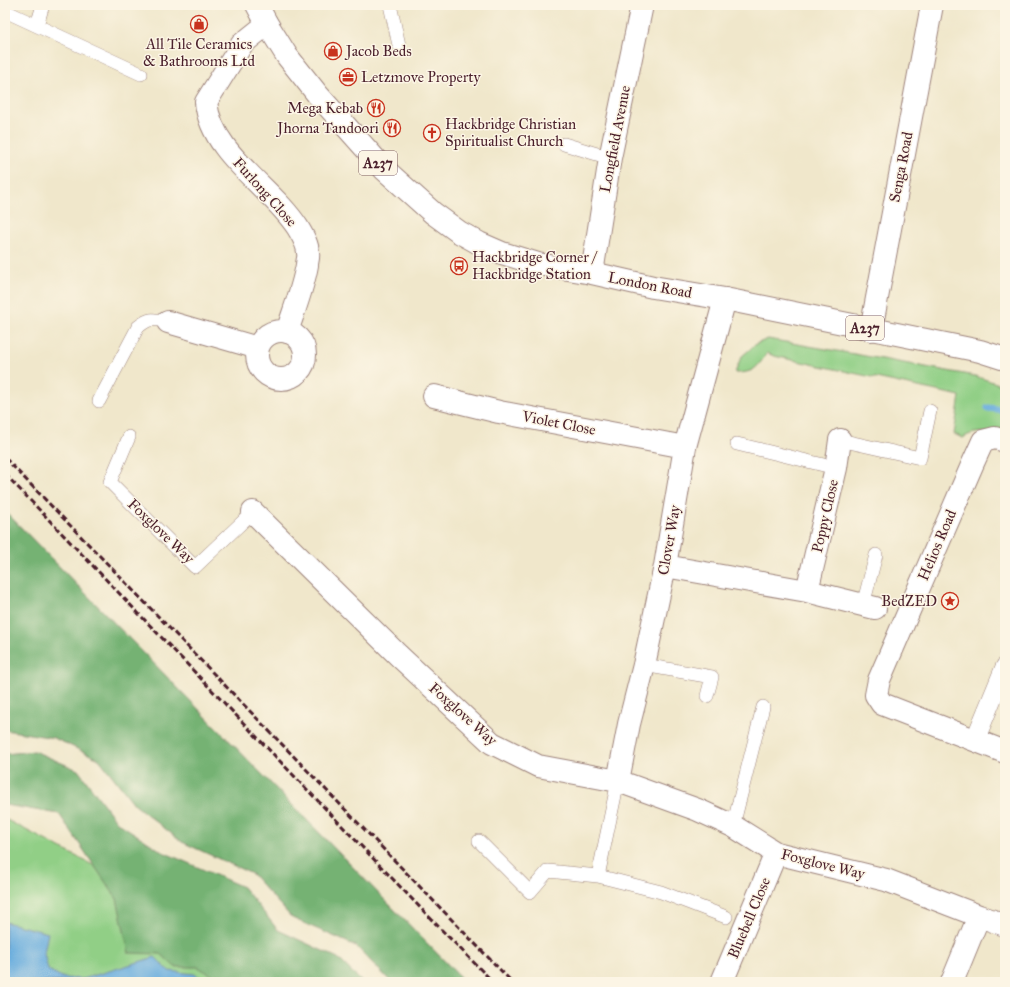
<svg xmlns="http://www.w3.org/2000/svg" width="1010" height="987" font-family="'IM FELL Great Primer',serif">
<rect width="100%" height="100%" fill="#fcf5e5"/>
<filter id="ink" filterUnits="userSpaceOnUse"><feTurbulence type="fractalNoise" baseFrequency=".025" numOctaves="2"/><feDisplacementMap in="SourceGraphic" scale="8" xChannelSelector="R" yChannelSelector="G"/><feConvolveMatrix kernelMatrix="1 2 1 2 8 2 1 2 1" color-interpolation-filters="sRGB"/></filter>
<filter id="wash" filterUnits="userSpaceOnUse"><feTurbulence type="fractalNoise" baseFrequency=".012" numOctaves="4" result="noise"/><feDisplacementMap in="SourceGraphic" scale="16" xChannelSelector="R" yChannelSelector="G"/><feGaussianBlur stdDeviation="0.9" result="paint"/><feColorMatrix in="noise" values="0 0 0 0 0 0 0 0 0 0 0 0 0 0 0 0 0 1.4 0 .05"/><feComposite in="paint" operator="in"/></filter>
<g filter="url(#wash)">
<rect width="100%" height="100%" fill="#f0e7cb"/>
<!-- green -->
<path fill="#91cf86" stroke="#6e7758" d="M768 339 849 353 975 376 1005 386V438C992 433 975 429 963 438L954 434 960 396 774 356 767 353C757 368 754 373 735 373L741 357 756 344Z
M5 819 316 982H5Z"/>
<!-- forest -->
<path fill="#74b273" stroke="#5f684f" d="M5 511 465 982H391L356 946 292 918 252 874 182 842 135 805 99 759 54 738 5 730Z
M34 751 78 770 117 822 163 852 243 887 278 930 338 958 362 982H223L198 967H175L161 954 129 953 117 899 59 814 5 805V754Z"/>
<!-- water -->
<path fill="#69adde" stroke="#5a6684" d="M5 922 48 933 44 953 48 970 64 978 83 979 155 957 169 971 194 974 208 982H5Z"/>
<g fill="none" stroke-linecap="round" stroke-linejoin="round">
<!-- stream -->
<path stroke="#69adde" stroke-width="7" d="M988 408 1005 410"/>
</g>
</g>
<g filter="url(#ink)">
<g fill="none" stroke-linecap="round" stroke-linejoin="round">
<!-- service casing -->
<g stroke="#9d837b" stroke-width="14">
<path id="service" d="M390 5 399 45
M5 11 141 74
M37 25 43 5
M564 144 610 158
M99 401 138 327C150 317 153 319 168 322
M129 437 110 482 195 567 253 512
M840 440 920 458 930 411
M737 444 836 468
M863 605 876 555
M644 665 712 677 707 696
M733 826 763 707
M479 841 530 892 548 871 598 876 661 892 726 917
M598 876 618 781"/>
</g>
<!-- pedestrian casing -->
<g stroke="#9d837b" stroke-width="20">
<path id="pedestrian" d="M975 740 1005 667"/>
</g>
<!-- minor casing -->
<g stroke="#9d837b" stroke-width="24">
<path id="minor" d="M267 24 242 44 206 102C211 154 272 187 298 228 302 235 308 244 308 253 309 257 307 261 307 265 303 288 294 310 287 332
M592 273 610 158 642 5
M168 322 258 348
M871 330 932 5
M257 355a24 24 0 1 1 48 0a24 24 0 1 1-48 0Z
M434 396 499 412 685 447
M1005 441 995 438 983 441 973 463 879 680 876 695 882 704 1005 752
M253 512 398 655 492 743 538 766 618 781 698 810 733 826 776 853 886 880 979 916 1005 925
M665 566 807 591 875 608
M807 591 836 468 840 440
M618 781 629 724 644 665 665 566 685 447 725 299
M722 982 776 853
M952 982 979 916"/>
</g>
<!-- primary casing -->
<g stroke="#9d837b" stroke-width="24">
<path id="primary" d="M257 5 267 24 287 56 318 95 384 169 433 213 459 232 479 243 502 253 538 264 592 273 653 287 725 299 980 351 1005 359"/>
</g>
<!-- service -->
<use href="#service" stroke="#fff" stroke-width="13"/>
<!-- pedestrian -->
<use href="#pedestrian" stroke="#fff" stroke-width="19"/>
<!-- minor -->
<use href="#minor" stroke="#fff" stroke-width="22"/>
<!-- primary -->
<use href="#primary" stroke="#fff" stroke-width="22"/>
<!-- rail -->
<path stroke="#4a1f2b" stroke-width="3" stroke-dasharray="6 3" stroke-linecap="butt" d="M5 458 512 982
M5 474 433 921 493 982"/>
</g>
</g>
<!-- icons -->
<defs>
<g id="shop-ring" transform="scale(0.9)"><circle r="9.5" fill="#fcf5e5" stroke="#c8321e" stroke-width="1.5"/><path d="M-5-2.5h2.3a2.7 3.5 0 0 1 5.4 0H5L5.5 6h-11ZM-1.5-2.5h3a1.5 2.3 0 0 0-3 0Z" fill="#c8321e"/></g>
<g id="office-ring" transform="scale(0.9)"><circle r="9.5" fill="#fcf5e5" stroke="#c8321e" stroke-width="1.5"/><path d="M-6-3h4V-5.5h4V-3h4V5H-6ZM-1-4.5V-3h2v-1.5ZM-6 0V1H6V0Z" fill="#c8321e"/></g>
<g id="restaurant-ring" transform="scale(0.9)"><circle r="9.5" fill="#fcf5e5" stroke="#c8321e" stroke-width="1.5"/><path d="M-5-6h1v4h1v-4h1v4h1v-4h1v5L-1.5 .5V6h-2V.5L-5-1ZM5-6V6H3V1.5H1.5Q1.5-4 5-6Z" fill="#c8321e"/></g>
<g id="church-ring" transform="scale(0.9)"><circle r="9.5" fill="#fcf5e5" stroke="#c8321e" stroke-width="1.5"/><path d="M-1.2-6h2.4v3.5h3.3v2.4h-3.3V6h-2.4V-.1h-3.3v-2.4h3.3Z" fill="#c8321e"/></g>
<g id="bus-ring" transform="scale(0.9)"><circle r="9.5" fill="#fcf5e5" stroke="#c8321e" stroke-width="1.5"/><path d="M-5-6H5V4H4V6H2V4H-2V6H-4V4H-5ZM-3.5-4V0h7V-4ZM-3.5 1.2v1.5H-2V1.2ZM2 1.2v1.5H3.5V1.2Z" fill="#c8321e"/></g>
<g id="sight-ring" transform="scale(0.9)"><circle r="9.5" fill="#fcf5e5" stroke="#c8321e" stroke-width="1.5"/><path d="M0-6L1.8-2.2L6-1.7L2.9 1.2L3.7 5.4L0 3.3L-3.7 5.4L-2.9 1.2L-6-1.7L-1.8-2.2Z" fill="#c8321e"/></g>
</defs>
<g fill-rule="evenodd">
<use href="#shop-ring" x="199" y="24"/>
<use href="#shop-ring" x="333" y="51"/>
<use href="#office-ring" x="348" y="77"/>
<use href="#restaurant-ring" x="376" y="108"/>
<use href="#restaurant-ring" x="392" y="128"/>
<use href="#church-ring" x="432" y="133"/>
<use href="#bus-ring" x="459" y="266"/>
<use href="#sight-ring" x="950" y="601"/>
</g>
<g text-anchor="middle" stroke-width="3" stroke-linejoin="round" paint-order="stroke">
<!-- shield labels -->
<g fill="#fcf5e5" stroke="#7f5f63" stroke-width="1">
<rect x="359" y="151" width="38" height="24" rx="3"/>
<rect x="846" y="316" width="38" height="24" rx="3"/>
</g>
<g font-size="14" font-weight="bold" fill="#4a1f2b">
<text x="378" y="168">A237</text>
<text x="865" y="333">A237</text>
</g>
<!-- poi labels -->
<g font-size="15" fill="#4a1f2b" stroke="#fcf5e5" text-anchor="start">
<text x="199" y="49" text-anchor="middle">All Tile Ceramics<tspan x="199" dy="17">&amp; Bathrooms Ltd</tspan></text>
<text x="346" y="56">Jacob Beds</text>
<text x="361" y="82">Letzmove Property</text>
<text x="363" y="113" text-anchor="end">Mega Kebab</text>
<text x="445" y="129">Hackbridge Christian<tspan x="445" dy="17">Spiritualist Church</tspan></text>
<text x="379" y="133" text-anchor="end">Jhorna Tandoori</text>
<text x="472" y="262">Hackbridge Corner /<tspan x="472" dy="17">Hackbridge Station</tspan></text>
<text x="937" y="606" text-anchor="end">BedZED</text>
</g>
<!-- street labels -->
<g font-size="15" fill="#4a1f2b" stroke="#fcf5e5">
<text transform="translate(615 139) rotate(-79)" y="5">Longfield Avenue</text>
<text transform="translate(901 167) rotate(-79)" y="5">Senga Road</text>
<text transform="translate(265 192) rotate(48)" y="5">Furlong Close</text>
<text transform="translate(650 285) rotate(11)" y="5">London Road</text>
<text transform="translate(559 423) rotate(11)" y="5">Violet Close</text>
<text transform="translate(825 516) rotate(-77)" y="5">Poppy Close</text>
<text transform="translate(161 531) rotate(44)" y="5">Foxglove Way</text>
<text transform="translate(669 540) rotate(-80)" y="5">Clover Way</text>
<text transform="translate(937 545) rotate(-67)" y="5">Helios Road</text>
<text transform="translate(463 714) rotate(42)" y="5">Foxglove Way</text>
<text transform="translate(823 864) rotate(14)" y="5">Foxglove Way</text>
<text transform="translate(749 918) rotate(-67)" y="5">Bluebell Close</text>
</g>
</g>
<!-- margin -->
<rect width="1010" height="987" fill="none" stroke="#fcf5e5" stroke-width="20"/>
</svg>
